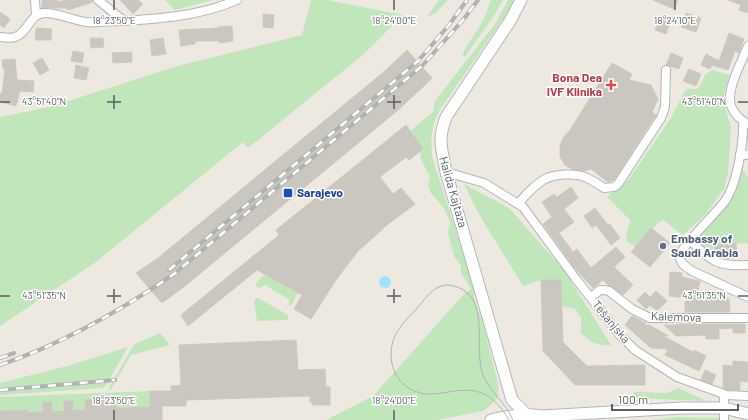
<svg xmlns="http://www.w3.org/2000/svg" width="748" height="420" font-family="Barlow,sans-serif">
<rect width="100%" height="100%" fill="#ede9e1"/>
<!-- green -->
<path fill="#c2e6bc" d="M165 0H213L175 10Z
M311 0H327L403 15 364 54 248 148 243 142 96 262 0 326V117L53 106 177 66 302 35Z
M439 0H448L436 13 427 17Z
M491 0H503L493 17 465 57 462 54 483 21Z
M508 0H514L508 12 439 111C431 128 430 142 433 160L473 283 475 301 484 327 498 383V397L490 406 483 411 437 420H326L373 396 464 294 471 289 461 273V266L454 256 448 232 450 222 444 208 430 192 428 185 430 177 421 159 420 152 423 148 410 131 433 112 435 101 495 24Z
M712 70 730 75 724 93 726 111 731 127 728 174 724 189 705 215 683 235 673 228 664 220 659 222 636 247 626 241 627 231 631 221 607 197 629 179 671 118 686 89H698L705 75Z
M742 169 748 178V243L715 245V252L705 248 697 239 716 216Z
M464 184 509 208 564 270 611 345C598 346 591 343 581 333V318L575 309 562 306 561 280H541L523 286 477 211Z
M265 274 298 293 291 306 288 305 290 300 265 285 260 288 256 286 257 282Z
M256 298H258L288 315V320L257 321 254 302Z
M160 333 170 345 131 355 110 391 109 388 133 346 135 344Z
M128 347 106 385 103 388 0 395V383L67 366Z
M678 388 707 401 633 398V392L667 393Z
M150 391V407L115 408V399L85 400 86 410H73V401L65 402V411L52 412 51 402H43V412L28 413V410L0 411V397Z
M678 417 721 418V420H654Z"/>
<!-- water -->
<path fill="#9fe4ff" d="M379 282a6 6 0 1 1 12 0a6 6 0 1 1-12 0Z"/>
<!-- building -->
<path fill="#cac6c0" stroke="#d2c9bf" d="M42 0H58V2L66 0H93V2L68 10 67 8H42Z
M120 0H138L143 4 133 14Z
M653 0H678L674 9Z
M728 0H748V13L739 10 741 5Z
M0 12 10 19 4 28 0 25Z
M686 13 701 18 696 32 681 27Z
M263 14 274 15 273 28 263 27Z
M659 19 670 23 666 34 655 30Z
M232 26 233 41 219 43V41H195V44L181 46 179 30 218 28V27Z
M36 28 52 29 51 40H35Z
M729 33 744 39 739 53 735 51 728 70 712 65 710 69 701 65 706 54 719 61Z
M90 38H103L104 47 91 48Z
M163 38 166 54 152 56 150 40Z
M407 50 432 78 424 86 397 111 185 286 162 303 136 273 158 258 386 70Z
M73 51 84 53 82 63 71 61Z
M132 52V62L113 63 112 53Z
M671 53 683 58 679 69 666 65Z
M42 58 49 70 40 75 33 63Z
M15 59 17 80 34 81 33 92 20 91 16 106 0 102V93L2 94 5 69H3L2 60Z
M612 63 632 74 629 80 651 85 658 99 652 112 656 115 614 180 608 182 591 169 585 171 572 169 565 165 560 157V146L563 138 570 130Z
M76 65 89 68 86 80 74 78Z
M689 69 701 74 696 86 683 81Z
M406 125 423 149 409 160 406 157 380 177 393 194 401 188 415 204 383 228V229L358 251 336 280 311 319 294 309 302 295 257 270 188 326 181 315 279 235 276 230Z
M571 187 578 198 564 209 574 222 559 233 573 252 577 249 591 268 616 247 625 257 614 267 633 285 623 295 612 287 608 285 603 280 593 288 574 267 543 224 552 217 542 202 554 194 557 197Z
M595 208 608 225 610 224 620 238 611 245 596 225 592 228 584 216Z
M651 228 670 243 650 267 631 252Z
M736 243 737 258 728 259 715 255V245Z
M670 272 682 273V277L700 281 698 291H714V299H729L730 312H685V298L669 296Z
M541 280H561L563 342 587 366 645 365V385H575L543 351Z
M656 291 667 301 657 311 650 305 646 309 637 300 645 292 650 297Z
M632 316 646 323 644 325H649L669 336H663L693 352 694 350 706 356 699 371 665 355 668 349 651 348 625 325Z
M677 324H745V333H733V328L719 329V339H706V335L676 336 664 325H677Z
M296 340 298 370 325 369 326 387H330V405H312V402H310V396L186 400V406H162V420H0V411L28 410V413L43 412V402H51L52 412 65 411 64 401H73V410H86L85 400 94 399 115 398V408L150 407V391H171V386L181 385 179 345Z
M733 361 748 362V382L740 381V390H727L723 388V365L733 366Z
M705 370 716 375 712 384 701 380Z"/>
<g fill="none" stroke-linecap="round" stroke-linejoin="round">
<!-- street casing -->
<g stroke="#b2b6b9" stroke-width="10">
<path id="street" d="M35 0 36 15
M98 0 124 21
M0 37C5 37 10 39 15 37 28 33 30 13 45 13 59 13 72 20 86 22 97 23 109 21 120 21 159 19 200 16 237 0
M743 121C744 142 737 184 725 201 718 211 681 247 680 255 679 263 686 267 692 271L748 297
M747 124C741 120 735 115 732 108 724 93 742 61 748 46
M740 154 748 155
M446 172 484 183 523 207 576 279 619 334 635 350 677 377 724 394V420
M519 203C525 195 538 182 547 178 557 174 575 173 585 177 592 180 598 184 604 188L614 187 618 184 661 118 665 107 666 70
M690 240C711 261 717 267 748 265
M591 297 600 290H604L609 291 632 309 650 318H748
M725 395 748 396"/>
</g>
<!-- secondary casing -->
<g stroke="#b3b8bd" stroke-width="13">
<path id="secondary" d="M521 0 510 21 446 117C437 141 442 148 446 172L512 400 526 414 527 420
M491 420C508 416 523 413 541 416L682 408H724L748 414"/>
</g>
<!-- street -->
<use href="#street" stroke="#fff" stroke-width="8"/>
<!-- secondary -->
<use href="#secondary" stroke="#fff" stroke-width="11"/>
<!-- tram -->
<path stroke="#b1b2b3" stroke-width="1" d="M509 420C502 407 490 394 475 391 460 388 445 394 430 394 400 394 384 365 394 338 399 326 409 317 418 307 429 294 438 280 457 287 491 298 473 349 483 375 490 392 506 403 513 420"/>
<!-- rail casing -->
<g stroke="#b1b2b3" stroke-width="4">
<path id="rail" d="M169 270 418 61 449 25 467 0
M0 358 14 353
M0 365C62 344 120 311 174 274L422 66 463 20 478 0
M0 390 115 380"/>
</g>
<!-- rail -->
<use href="#rail" stroke="#fff" stroke-width="2.5" stroke-dasharray="8" stroke-linecap="butt"/>
</g>
<!-- ticks -->
<path fill="none" stroke="#5a5f63" stroke-width="1.5" d="M114 0V10M394 0V10M675 0V10M114 95V109M394 95V109M0 102H10M107 102H121M387 102H401M738 102H748M114 289V303M394 289V303M0 296H10M107 296H121M387 296H401M738 296H748M114 410V420M394 410V420"/>
<!-- markers -->
<path fill="#e0444e" stroke="#fff" stroke-width="1.5" d="M609 79h4v4h4v4h-4v4h-4v-4h-4v-4h4z"/>
<rect fill="#1a4fb4" stroke="#fff" stroke-width="1.5" x="283" y="188" width="10" height="10" rx="2"/>
<circle fill="#5c6f8a" stroke="#fff" stroke-width="1.5" cx="663" cy="246" r="4"/>
<g text-anchor="middle" stroke-width="3" stroke-linejoin="round" paint-order="stroke">
<!-- health labels -->
<g font-size="12" font-weight="bold" fill="#be3a42" stroke="#fff" text-anchor="end">
<text x="602" y="82">Bona Dea<tspan x="602" dy="14">IVF Klinika</tspan></text>
</g>
<!-- street labels -->
<g font-size="12" fill="#5a5f63" stroke="#fff">
<text transform="translate(453 192) rotate(74)" y="4">Halida Kajtaza</text>
<text transform="translate(676 317) rotate(2)" y="4">Kalemova</text>
<text transform="translate(611 322) rotate(50)" y="4">Tešanjska</text>
</g>
<!-- transit labels -->
<g font-size="12" font-weight="bold" fill="#164399" stroke="#fff" text-anchor="start">
<text x="297" y="197">Sarajevo</text>
</g>
<!-- service labels -->
<g font-size="12" font-weight="bold" fill="#4e5e75" stroke="#fff" text-anchor="start">
<text x="671" y="243">Embassy of<tspan x="671" dy="14">Saudi Arabia</tspan></text>
</g>
</g>
<g font-size="10" text-anchor="middle" fill="#5a5f63" stroke="#fff" stroke-width="3" stroke-linejoin="round" paint-order="stroke">
<text x="114" y="24">18°23'50"E</text>
<text x="394" y="24">18°24'00"E</text>
<text x="675" y="24">18°24'10"E</text>
<text x="44" y="105">43°51'40"N</text>
<text x="704" y="105">43°51'40"N</text>
<text x="44" y="299">43°51'35"N</text>
<text x="704" y="299">43°51'35"N</text>
<text x="114" y="404">18°23'50"E</text>
<text x="394" y="404">18°24'00"E</text>
</g>
<!-- scale -->
<path d="M612 404v6h126v-6" fill="none" stroke="#5a5f63" stroke-width="2"/>
<text x="618" y="404" font-size="12" fill="#5a5f63" stroke="#ffffff" stroke-width="3" paint-order="stroke">100 m</text>
</svg>
